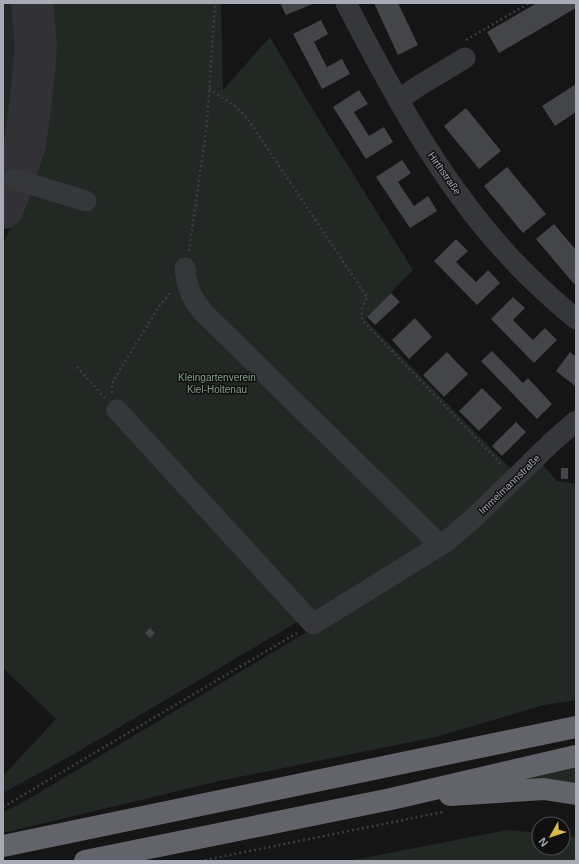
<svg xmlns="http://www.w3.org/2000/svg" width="579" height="864" font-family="Arial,sans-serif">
<rect width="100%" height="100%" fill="#151516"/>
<!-- green -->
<path fill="#222823" d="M3 3H16L20 43 17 105 3 163Z
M45 3H221L223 90 270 37 310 105 413 270 365 319 512 470 441 537 74 754 3 793V776L56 719 3 668V244L25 193 31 175 44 114 50 64Z
M540 462 557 481 576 484V700L544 705 436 737 224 780 3 833V812L20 804 393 580Z
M576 766V786L503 780Z
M507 830 539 833V848H563V836L576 837V861H348Z"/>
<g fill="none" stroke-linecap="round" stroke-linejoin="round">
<!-- taxiway -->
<path stroke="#323236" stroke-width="42" d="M3 208 10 190 25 143 31 101 36 46 32 3"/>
</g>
<!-- building -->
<path fill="#444549" d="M280 3H315L286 15Z
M374 3H398L418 45 398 55Z
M537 3H576V8L499 53 487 32Z
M321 20 328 34 314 42 327 67 342 59 350 74 322 89 293 34Z
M576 84V112L555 126 542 106Z
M359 90 368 104 354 112 369 136 384 127 393 142 366 159 333 107Z
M466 108 501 151 479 169 444 126Z
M402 160 411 173 398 182 414 206 428 196 437 211 410 228 376 177Z
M507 167 546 214 523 233 484 186Z
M554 224 576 250V282L574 284 536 239Z
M456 239 468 251 456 262 476 282 488 270 500 283 477 305 434 261Z
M391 293 400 302 375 325 367 317Z
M513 297 525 308 513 320 533 340 545 328 557 340 534 363 491 319Z
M415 318 432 337 409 359 392 340Z
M492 351 523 383 528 378 552 404 537 419 481 361Z
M447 352 468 374 444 397 423 375Z
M570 352 576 357V384L575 386 556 371Z
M482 388 502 408 479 431 459 411Z
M516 422 526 432 502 456 492 446Z
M561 468H568V479H561Z
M150 628 155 633 150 638 145 633Z"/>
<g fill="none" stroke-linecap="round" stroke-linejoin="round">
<!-- path -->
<path stroke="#3c3d42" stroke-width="2.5" stroke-dasharray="2 3" stroke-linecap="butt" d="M466 40 529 3
M209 89 235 106 247 118 367 297 362 308V320L502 465
M189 251 207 124 215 3
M77 367 105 398
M112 393V383L160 305 171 292
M3 807 297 633
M200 861 443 812"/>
<!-- minor -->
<path stroke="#36373b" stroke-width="21" d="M346 3C392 92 440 181 508 255 529 278 552 299 576 319
M398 100 417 87 465 58
M14 179 86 201
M185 268C187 288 191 298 204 313L440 545
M117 410 313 624 447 541 478 514 551 443 576 421"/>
<!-- highway -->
<path stroke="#63646b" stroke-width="22" d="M450 795 544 789 576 794
M3 846 576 727
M85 861 391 799 576 756"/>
</g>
<g text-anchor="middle" stroke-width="3" stroke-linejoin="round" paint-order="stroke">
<!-- street labels -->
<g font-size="10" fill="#a8abb5" stroke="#101011">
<text transform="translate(445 173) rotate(55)" y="4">Hirthstraße</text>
<text transform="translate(509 484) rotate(-44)" y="4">Immelmannstraße</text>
</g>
<!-- park labels -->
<g font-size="10" fill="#829e86" stroke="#101011">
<text x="217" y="381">Kleingartenverein<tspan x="217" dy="12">Kiel-Holtenau</tspan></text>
</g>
</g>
<!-- border -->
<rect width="579" height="864" fill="none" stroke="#a8abb5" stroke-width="8"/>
<!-- north arrow -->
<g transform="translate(551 836) rotate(231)"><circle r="19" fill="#101011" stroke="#4d4e53"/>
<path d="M0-3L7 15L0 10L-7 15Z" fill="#dbb948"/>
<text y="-6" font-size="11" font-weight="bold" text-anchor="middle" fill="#a8abb5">N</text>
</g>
</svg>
